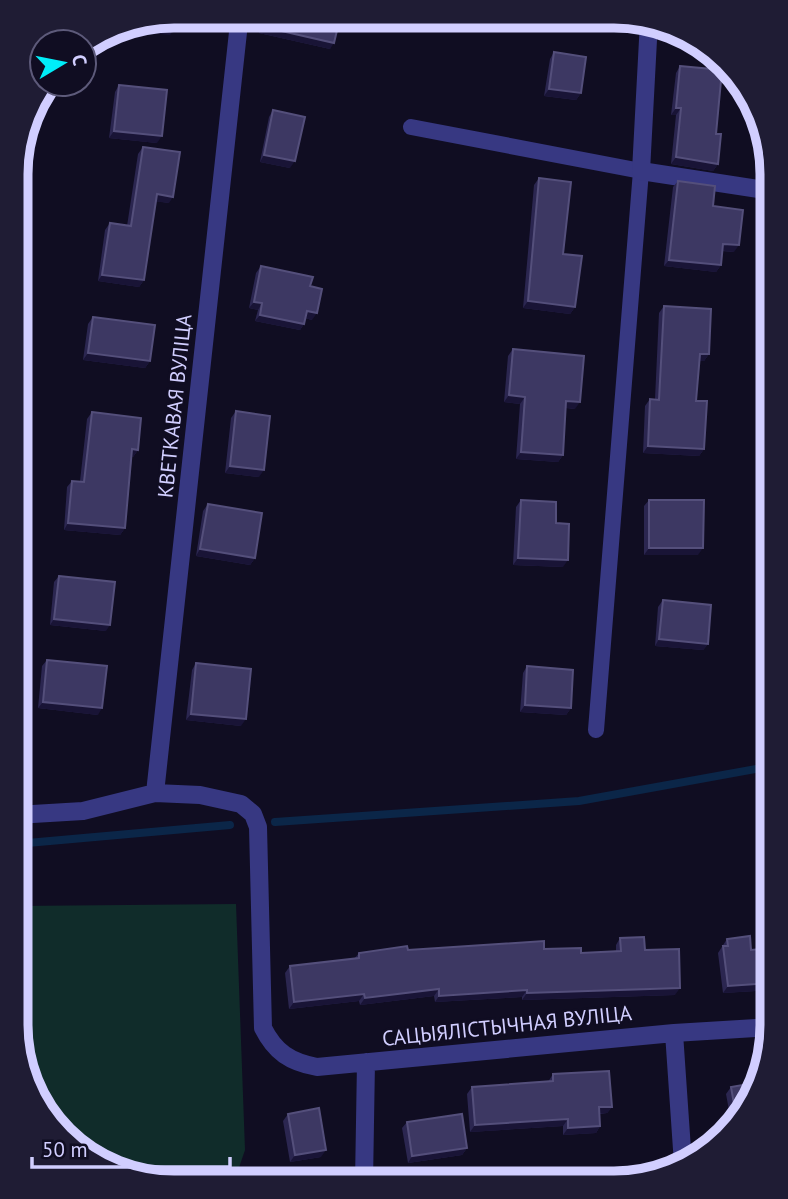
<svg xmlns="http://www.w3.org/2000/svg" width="788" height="1199" font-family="'PT Sans',sans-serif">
<rect width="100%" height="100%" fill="#100d22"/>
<!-- green -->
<path fill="#102c2a" d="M236 904 245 1150 234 1182H153L78 1151 28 1086 16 1025V906Z"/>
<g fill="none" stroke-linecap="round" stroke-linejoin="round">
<!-- stream -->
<path stroke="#0b2648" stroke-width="8" d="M275 822 579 801 772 766
M16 844 230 825"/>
<!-- lane -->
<path stroke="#373882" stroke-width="16" d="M411 127 641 171 596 730"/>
<!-- street -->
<path stroke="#373882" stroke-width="18" d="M649 21 641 171 772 191
M155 793 239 23
M16 815 83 811 155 793 200 795 241 804 253 814 258 827 263 1028C275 1052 290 1062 317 1067L674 1033 772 1027
M674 1033 683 1164
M364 1182 366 1062"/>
</g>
<!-- wall -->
<path fill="#2b2650" d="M339 22 330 49 259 33 262 23Z
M554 52 581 93 576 100 544 96 550 59Z
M680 66 716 134 718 164 713 171 671 164 676 115H671L676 73Z
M119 85 157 143 109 138 115 92Z
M273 110 290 168 260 162 269 117Z
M143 147 169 203 155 201 144 280 139 287 98 281 105 230 110 223 127 226 138 154Z
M539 178 563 254 575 307 570 314 523 308 534 185Z
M678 181 713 206 734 252 722 251 721 265 716 272 664 266 673 187Z
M261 266 310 286 312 320 305 318 304 324 300 330 255 321 258 310 249 308 256 273Z
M664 306 709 354 704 361H699L696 401 704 449 699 456 643 453 645 406 650 399H655L659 313Z
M93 317 150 361 145 368 83 360 88 324Z
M513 349 575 409 566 408 563 455 558 462 516 459 520 404 504 402 508 356Z
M236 411 259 477 225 473 231 418Z
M92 412 138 450 133 457H132L125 528 120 535 64 530 67 487 72 481H80L87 419Z
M521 500 563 567 513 565 516 507Z
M649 500 698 555H644V506Z
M208 504 255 558 250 565 196 556 203 511Z
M59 576 106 631 50 625 54 582Z
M663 600 708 644 703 650 655 646 658 607Z
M47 660 98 715 38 708 42 666Z
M196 663 241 726 186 720 192 670Z
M527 666 571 708 566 715 520 712 523 673Z
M620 938 645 950 675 995 522 1000V997L435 1002 434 996 360 1005 359 1001 289 1009 285 973 290 966 354 959 359 953 408 950 544 949 581 953 616 952V945Z
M727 939 751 950 772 948V990L723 993 718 953Z
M553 1074 612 1107 607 1113 600 1114V1126L596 1133 563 1135V1126L470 1132 467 1094 472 1087 548 1082Z
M731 1087 740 1121 732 1127 726 1094Z
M288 1114 321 1157 290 1162 283 1121Z
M407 1122 467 1148 462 1155 408 1163 402 1128Z"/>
<!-- shaded-wall -->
<path fill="#191436" d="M123 24H134L175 28 170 35 114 29Z
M264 27 334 43 330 49 259 33Z
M549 89 581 93 576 100 544 96Z
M676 108H681L676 115H671Z
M114 131 162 136 157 143 109 138Z
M264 155 295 161 290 168 260 162Z
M676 157 718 164 713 171 671 164Z
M157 194 173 197 169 203 152 201Z
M723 244 739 245 734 252 718 250Z
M669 260 721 265 716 272 664 266Z
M102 275 144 280 139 287 98 281Z
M528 301 575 307 570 314 523 308Z
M254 302 262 303 258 310 249 308Z
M307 311 317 313 312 320 302 317Z
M260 315 304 324 300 330 255 321Z
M88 353 150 361 145 368 83 360Z
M700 354H709L704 361H695Z
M509 395 525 397 520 404 504 402Z
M566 401 580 402 575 409 561 407Z
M648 446 704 449 699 456 643 453Z
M132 449 138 450 133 457 128 456Z
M521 452 563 455 558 462 516 459Z
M230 466 264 470 259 477 225 473Z
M68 523 125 528 120 535 64 530Z
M649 548H703L698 555H644Z
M200 549 255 558 250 565 196 556Z
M518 558 568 560 563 567 513 565Z
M54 619 110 625 106 631 50 625Z
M659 639 708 644 703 650 655 646Z
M43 702 102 708 98 715 38 708Z
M525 705 571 708 566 715 520 712Z
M191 714 246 719 241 726 186 720Z
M772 983V990L723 993 728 986Z
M680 988 675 995 522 1000 527 993Z
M439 989 434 996 360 1005 365 998Z
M527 990 522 997 435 1002 439 996Z
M364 994 359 1001 289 1009 294 1002Z
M599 1107H612L607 1113 595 1114Z
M568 1119 563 1126 470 1132 475 1125Z
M600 1126 596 1133 563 1135 568 1128Z
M467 1148 462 1155 408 1163 412 1156Z
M326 1150 321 1157 290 1162 295 1155Z"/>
<!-- building -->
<path fill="#3d3863" stroke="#544f7b" stroke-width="2" d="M339 22 334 43 264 27 265 23Z
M134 24H175V28Z
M554 52 586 57 581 93 549 89Z
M680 66 722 70 716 134H721L718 164 676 157 681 108H676Z
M119 85 167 90 162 136 114 131Z
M273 110 305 117 295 161 264 155Z
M143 147 180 152 173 197 157 194 144 280 102 275 110 223 131 226Z
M539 178 571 182 563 254 582 256 575 307 528 301Z
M678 181 715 186 713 206 743 210 739 245 723 244 721 265 669 260Z
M261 266 313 277 310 286 322 289 317 313 307 311 304 324 260 315 262 303 254 302Z
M664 306 711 309 709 354H700L696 401H707L704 449 648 446 650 399 659 400Z
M93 317 155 325 150 361 88 353Z
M513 349 584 356 580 402 566 401 563 455 521 452 525 397 509 395Z
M236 411 270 416 264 470 230 466Z
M92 412 141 418 138 450 132 449 125 528 68 523 72 481 84 482Z
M521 500 556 502V523L569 524 568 560 518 558Z
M649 500H704L703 548H649Z
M208 504 262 513 255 558 200 549Z
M59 576 115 582 110 625 54 619Z
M663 600 711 605 708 644 659 639Z
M47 660 107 666 102 708 43 702Z
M196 663 251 669 246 719 191 714Z
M527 666 573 670 571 708 525 705Z
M750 936 751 950 772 948V983L728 986 723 946H728L727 939Z
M644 937 645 950 679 949 680 988 527 993V990L439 996V989L365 998 364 994 294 1002 290 966 359 958V953L407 946 408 950 544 941V949L581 948V953L621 951 620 938Z
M609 1071 612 1107H599L600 1126 568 1128V1119L475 1125 472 1087 553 1081V1074Z
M754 1083 740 1120 737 1121 731 1087Z
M319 1108 326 1150 295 1155 288 1114Z
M462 1114 467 1148 412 1156 407 1122Z"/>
<g text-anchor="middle" stroke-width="5" stroke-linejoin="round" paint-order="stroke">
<!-- street labels -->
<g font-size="21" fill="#d1ceff" stroke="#100d22">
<text transform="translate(175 406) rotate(-84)" y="7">КВЕТКАВАЯ ВУЛІЦА</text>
<text transform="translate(507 1026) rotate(-6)" y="7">САЦЫЯЛІСТЫЧНАЯ ВУЛІЦА</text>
</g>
</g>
<!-- crop -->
<path d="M0 0H788V1199H0ZM174 28H614A146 146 0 0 1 760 174V1025A146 146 0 0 1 614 1171H174A146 146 0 0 1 28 1025V174A146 146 0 0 1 174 28Z" fill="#1f1c34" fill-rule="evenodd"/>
<path fill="none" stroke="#d1ceff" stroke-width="9" d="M174 28H614A146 146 0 0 1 760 174V1025A146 146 0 0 1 614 1171H174A146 146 0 0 1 28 1025V174A146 146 0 0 1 174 28Z"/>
<!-- north arrow -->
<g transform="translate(63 63) rotate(80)"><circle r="33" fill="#100d22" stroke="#5d5a7a" stroke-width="2"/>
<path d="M0-5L12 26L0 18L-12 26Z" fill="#00eef9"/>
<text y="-10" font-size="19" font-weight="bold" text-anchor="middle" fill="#d1ceff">С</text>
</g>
<!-- scale -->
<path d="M32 1157v10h198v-10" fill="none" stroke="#d1ceff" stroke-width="3.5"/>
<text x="42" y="1157" font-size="21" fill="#d1ceff" stroke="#100d22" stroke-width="5" paint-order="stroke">50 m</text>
</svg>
